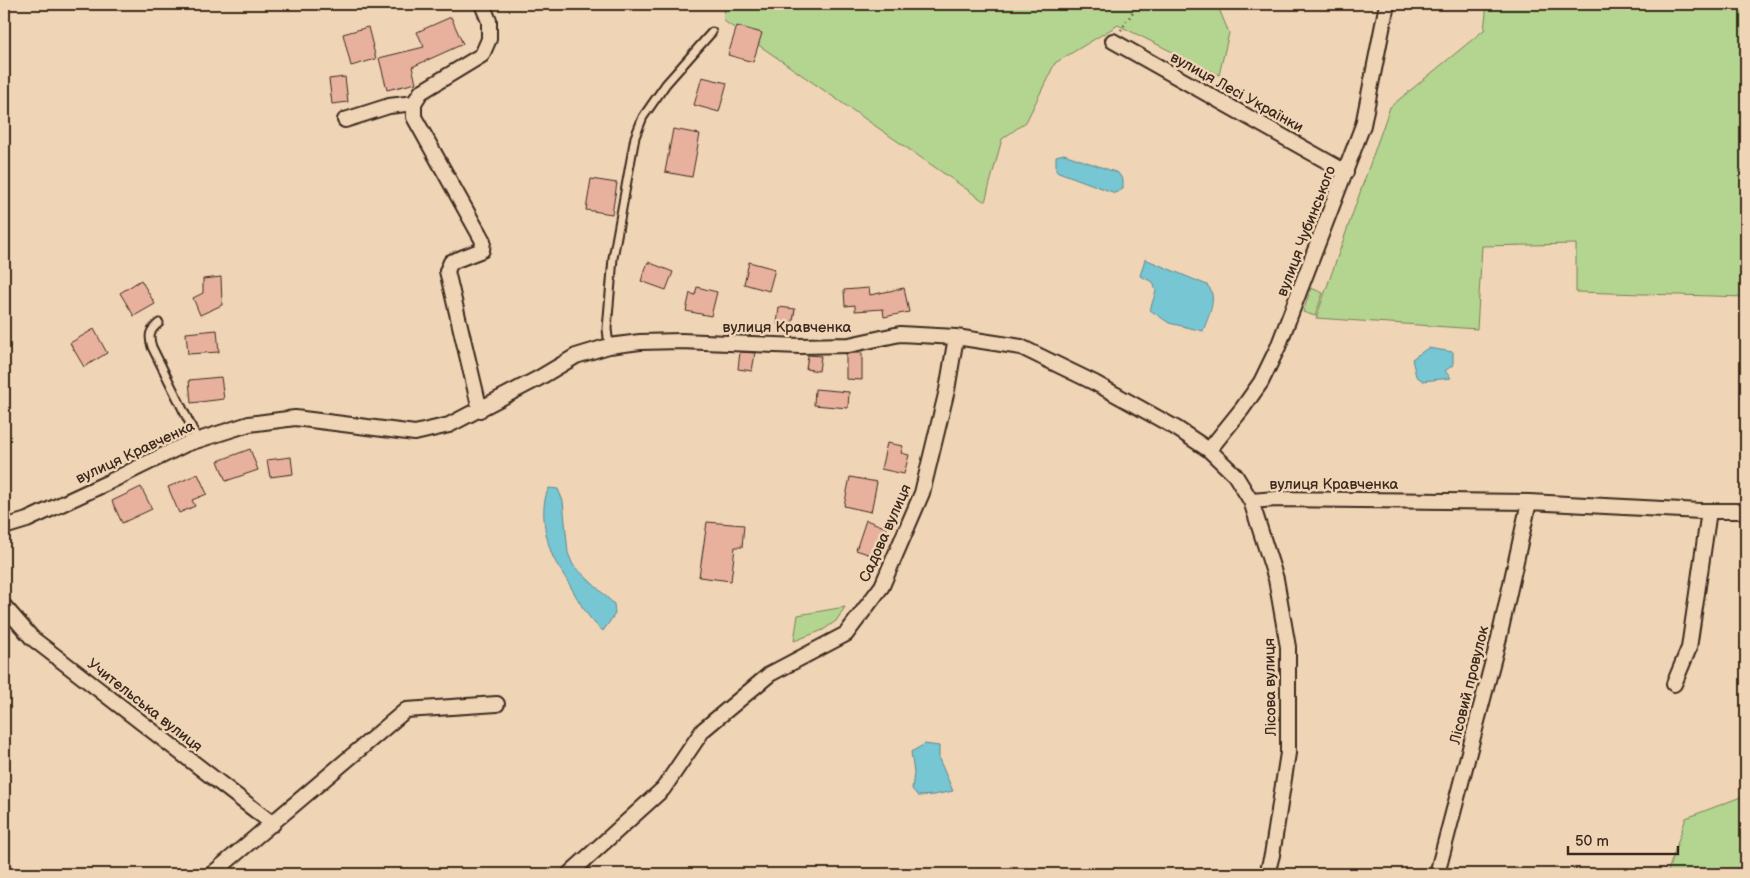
<svg xmlns="http://www.w3.org/2000/svg" width="1750" height="878" font-family="'Balsamiq Sans',sans-serif">
<rect width="100%" height="100%" fill="#f0d4b6"/>
<filter id="ink" filterUnits="userSpaceOnUse"><feTurbulence type="fractalNoise" baseFrequency=".02" numOctaves="2"/><feDisplacementMap in="SourceGraphic" scale="10" xChannelSelector="R" yChannelSelector="G"/><feConvolveMatrix kernelMatrix="1 2 1 2 8 2 1 2 1" color-interpolation-filters="sRGB"/></filter>
<g filter="url(#ink)">
<!-- green -->
<path fill="#b3d58f" stroke="#778056" d="M725 4H1217L1229 33 1219 75 1118 25 1055 63 1026 122 1002 139 985 202 724 21Z
M1487 4H1746V297L1576 292V244L1482 246 1477 329 1316 318 1390 107 1484 30Z
M1311 288 1323 293 1315 316 1303 312Z
M845 607 836 621 823 630 794 641 798 615Z
M1746 795V874H1667L1686 818Z"/>
<!-- water -->
<path fill="#77c6d3" stroke="#5f888b" d="M1064 154 1118 173 1123 180V189L1115 193 1056 171V156Z
M1145 259 1207 285C1219 297 1208 317 1203 331L1169 323 1150 310 1156 291 1153 282 1140 276Z
M1428 348 1453 352V365L1445 371 1451 378 1423 381 1416 376 1412 359Z
M549 488 558 489 563 501 568 553 573 565 614 604 615 614 603 631C586 618 576 595 565 577 561 570 556 564 553 557 545 537 539 507 549 488Z
M925 744 939 746V759L953 791 934 795 918 796 912 789 914 773 911 752Z"/>
<!-- building -->
<path fill="#e8b19e" stroke="#3b2a1e" d="M451 17 463 44 412 67 416 83 387 90 379 58 424 47 417 32Z
M737 26 762 33 753 62 728 55Z
M368 27 376 59 351 66 343 34Z
M345 77 348 102 332 104 329 79Z
M702 77 727 83 719 112 694 105Z
M673 129 700 134 692 177 665 172Z
M591 179 617 183 612 214 586 210Z
M648 262 673 272 666 290 641 281Z
M749 262 775 269 769 291 744 284Z
M221 277 222 305 200 315 193 298 203 293V279Z
M141 280 155 304 134 316 120 293Z
M697 287 717 292 711 316 686 311 690 293 695 295Z
M869 288 870 295 904 288 909 312 884 317 883 309 855 311V305L845 306 844 290Z
M779 307 795 309 792 327 777 325Z
M94 329 107 353 84 367 70 343Z
M217 330 219 352 188 354 186 333Z
M740 352 755 353 752 371 738 369Z
M855 353H862V380L846 379V354Z
M808 355 821 356 819 371 806 369Z
M221 377 224 399 191 403 189 380Z
M815 389 849 392 848 408 814 405Z
M887 443 903 446 901 453 909 455 904 474 881 469Z
M250 449 258 470 226 481 218 461Z
M291 457 293 474 270 477 267 460Z
M198 474 207 494 192 500 195 506 179 513 168 487Z
M850 477 877 482 871 512 844 506Z
M141 487 152 509 122 523 112 501Z
M866 520 887 528 877 557 856 550Z
M707 522 744 525 742 547H735L731 581 699 577Z"/>
<g fill="none" stroke-linecap="round" stroke-linejoin="round">
<!-- service casing -->
<g stroke="#3b2a1e" stroke-width="11">
<path id="service" d="M159 323C150 330 148 335 152 347L198 440
M609 346 607 329 613 258 635 137 643 117 666 84 712 32"/>
</g>
<!-- minor casing -->
<g stroke="#3b2a1e" stroke-width="18">
<path id="minor" d="M1113 41 1346 172
M345 120 389 106 414 103
M480 410 447 271 451 262 482 250 483 241 414 117V103L421 92 482 55 489 39V21L482 4
M1209 450 1242 409 1261 382 1278 347 1363 125 1387 4
M1251 501 1276 579 1288 647V753L1272 855 1267 874
M4 527 27 520 109 482 186 444 249 424 295 418 415 433 449 425 539 378 576 356 609 346 640 342 681 341 800 346 849 345 900 334 956 337 1021 347 1095 383 1176 428 1209 450 1235 475 1251 501 1276 499 1529 502 1701 511H1746
M4 606 32 638 273 824
M1674 684 1689 648 1709 511
M212 874 406 710 497 704
M569 874 663 789 703 730 770 674 846 634 882 586 922 493 947 390 956 337
M1437 874 1499 638 1529 502"/>
</g>
<!-- path -->
<path stroke="#3b2a1e" stroke-width="2.5" stroke-dasharray="1 4" stroke-linecap="butt" d="M1121 30 1138 4"/>
<!-- service -->
<use href="#service" stroke="#f0d4b6" stroke-width="7"/>
<!-- minor -->
<use href="#minor" stroke="#f0d4b6" stroke-width="14"/>
</g>
</g>
<g text-anchor="middle" stroke-width="5" stroke-linejoin="round" paint-order="stroke">
<!-- street labels -->
<g font-size="15" fill="#3b2a1e" stroke="#f0d4b6">
<text transform="translate(1237 92) rotate(29)" y="5">вулиця Лесі Українки</text>
<text transform="translate(1306 231) rotate(-69)" y="5">вулиця Чубинського</text>
<text x="787" y="332">вулиця Кравченка</text>
<text transform="translate(135 452) rotate(-25)" y="5">вулиця Кравченка</text>
<text x="1334" y="489">вулиця Кравченка</text>
<text transform="translate(885 533) rotate(-66)" y="5">Садова вулиця</text>
<text transform="translate(1469 685) rotate(-76)" y="5">Лісовий провулок</text>
<text transform="translate(1270 687) rotate(-91)" y="5">Лісова вулиця</text>
<text transform="translate(145 705) rotate(38)" y="5">Учительська вулиця</text>
</g>
</g>
<!-- margin -->
<rect width="1750" height="878" fill="none" stroke="#f0d4b6" stroke-width="20"/>
<rect x="10" y="10" width="1730" height="858" fill="none" stroke="#3b2a1e" stroke-width="2" filter="url(#ink)"/>
<!-- scale -->
<path d="M1568 846v8h110v-8" fill="none" stroke="#3b2a1e" stroke-width="2.5"/>
<text x="1575" y="846" font-size="15" fill="#3b2a1e" stroke="#f0d4b6" stroke-width="4" paint-order="stroke">50 m</text>
</svg>
